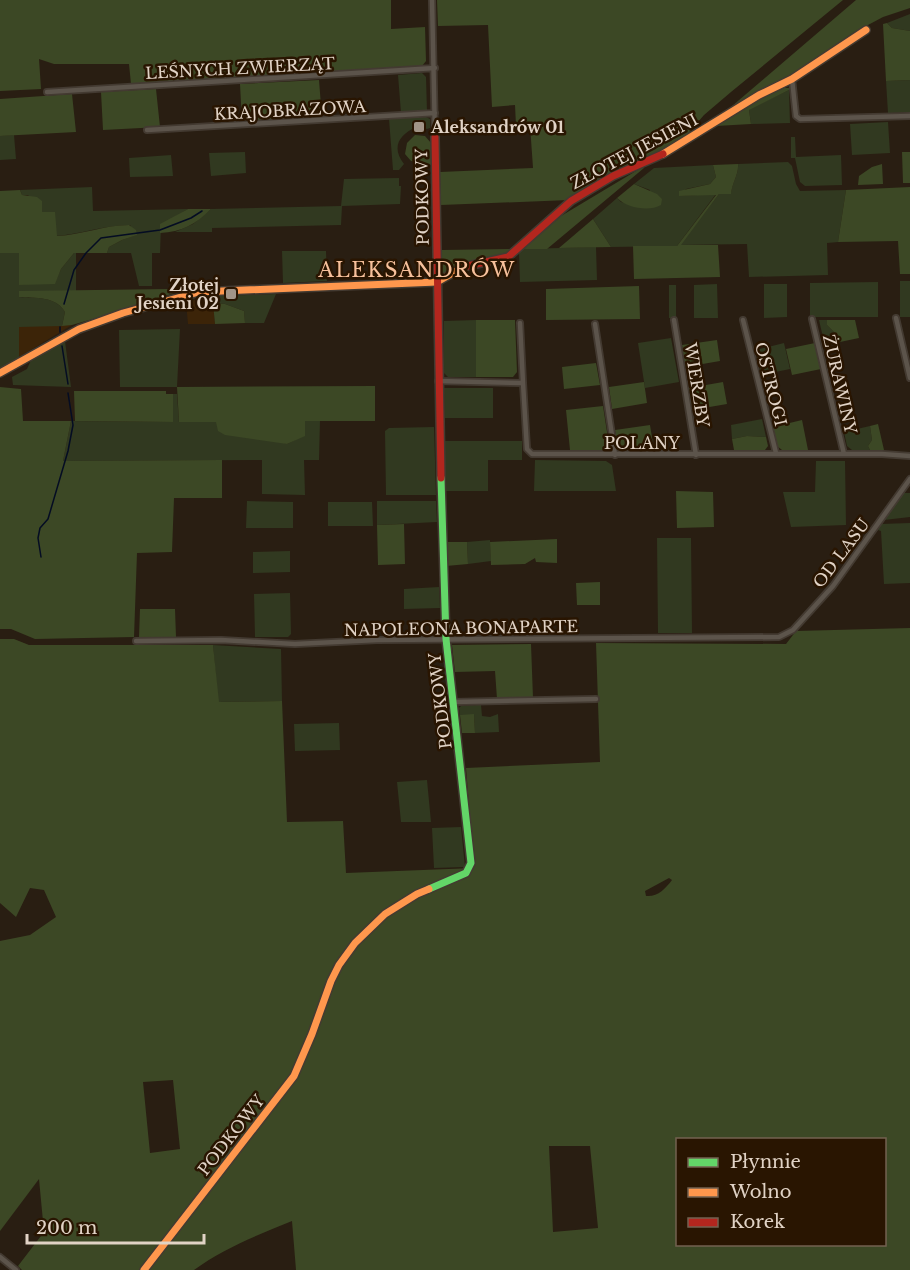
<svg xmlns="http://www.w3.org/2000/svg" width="910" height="1270" font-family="'Libre Baskerville',serif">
<rect width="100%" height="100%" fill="#291e12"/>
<!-- built -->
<path fill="#3c2408" d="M213 296 215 324H188L186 302Z
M72 325 19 357V326Z"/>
<!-- green -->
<path fill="#313920" d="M910 14V31L892 28 887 23Z
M422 73 426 77 427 112 401 113 398 75Z
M910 80V112L888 113 886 81Z
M789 90 790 123 751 124 749 110 751 108Z
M426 117 430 119V128L427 129C424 128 422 126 419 126 418 126 417 127 416 127 399 135 391 147 404 164L399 170H393L389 119Z
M888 122 890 153 852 155 850 124Z
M14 135 16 159 0 160V136Z
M791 137H795L796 157 841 155 842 185 805 186 800 182 795 158H791Z
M245 152 246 173 211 176 209 153Z
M171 155 173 176 130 177 129 158Z
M788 162 792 166 796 184 800 191 846 190 838 242 827 243 828 275 749 277 747 244 680 245 719 194 731 193C732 183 739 174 738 164Z
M713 165 716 177 710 184 686 189 679 196 716 194 677 246 611 247 593 219 617 198 621 202 643 208 650 190 634 184 654 168Z
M399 178V186H401L400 204 342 206 341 225 212 228V232H175L193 224 211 209 341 206 344 179Z
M92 187 93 211 188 209 161 225 160 253H152V286H139L131 253H107L109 247 122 240 136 235 130 225C105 225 81 234 56 236L42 212 28 195H22L20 190Z
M596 247 597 280 520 282 519 252 523 249Z
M282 251H326L327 281 283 283Z
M0 253H19V285L56 280 61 269 74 253H76V291H20L19 297C35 298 56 296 65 312L62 326 19 327V358L0 368Z
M900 281H910V317H900Z
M878 282V317H810V283Z
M717 284 718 318H694V285Z
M764 284H787V317L764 318Z
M669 285H676V318H669Z
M276 294 264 323H245L244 311 225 304 213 303V296Z
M476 320V377H448L444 373V321Z
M819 320H827V325L836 334 840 342 825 346Z
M180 329 177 387H120L119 330Z
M671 338 679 382 645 388 638 343Z
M65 341 71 387 13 385 12 377 27 369 31 360Z
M784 343 790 369 761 375 756 350Z
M444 388H493V418H445Z
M173 394H177L179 422H217L287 444 295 440 305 421H320L319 460H304L305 495 262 494V460L63 461 71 421 172 422Z
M762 419 766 437 747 436 732 439 731 425Z
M870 426 872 440 868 446 870 450H852L847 446 844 432Z
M434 427 436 495H386L385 431 389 428Z
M445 441H522V460H488V491H445Z
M535 460 606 461 612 465 616 491H534Z
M816 461H845L846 525 791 527 783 492H815Z
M904 493H910V517L884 520Z
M247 501 293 502V528H246Z
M377 501H436L437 522 377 525Z
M328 502H372L373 526H328Z
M910 523V583L884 584 881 531 878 530 881 524Z
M657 538H691L692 633H658Z
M490 540 491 561 468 564 467 542Z
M290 551V572L253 573V552Z
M439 587 440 608 404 609V589Z
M290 593 291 634 288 637H255L254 594Z
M213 645 281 649 282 701 218 702Z
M481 705 482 716 490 717 498 714 499 732 475 733 474 715H460L459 708 461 706Z
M339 723 340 750 295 751 294 724Z
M427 780 431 822H401L397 782Z
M461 827 465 867 434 868 432 828Z"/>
<!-- forest -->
<path fill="#3c4825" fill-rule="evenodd" d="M0 0H391V29L425 27 426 61 422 66 131 84 129 64H54L39 59 41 89 0 91Z
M437 0H843L731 92 704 115 684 138 647 159 631 165 569 200 441 205 440 172 533 168 530 125 516 126 515 105 492 107 488 25 438 26Z
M856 0H910V8L883 17 853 33 788 78 718 118Z
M887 23 892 28 910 31V80L886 81 883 24Z
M319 80 322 118 242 122 240 84Z
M784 88H789V90L749 110 751 124 716 126 760 99Z
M156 89 160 127 103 130 101 92Z
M72 94 76 132 0 136V99Z
M415 135 425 136 431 143 432 165 411 161 405 154 407 143Z
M902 152H910V183H903Z
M738 164C739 174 732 183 731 194H719L681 245H718L720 277 634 279 633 246H677L716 195 679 196V191L710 184 716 177 713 165Z
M882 164 883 184 858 185 859 176 872 167Z
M641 168H644L547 249H523L561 216Z
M634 184 657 194 662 199 661 205C649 212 627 208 617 198Z
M910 187V274H900L898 241 838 242 846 190Z
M20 190 22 195 37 197 42 201V212H55L57 236C82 235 104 225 129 225L136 230 137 235 122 240 109 247 107 253H74L61 269 55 284 19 285V253H0V191Z
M188 209H211C196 224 182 232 160 233V224Z
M593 219 611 247 559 248Z
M516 249C493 263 465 260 442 275V250Z
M639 286 640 319 546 320V289Z
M170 289 177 292 159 298V300L72 325 62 326 65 312C56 296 35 298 19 297V291Z
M213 303 225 304 244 311 245 323 215 324Z
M476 320H515L517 372 513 377H476Z
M827 320H855L859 338 840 342 836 334 827 325Z
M717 340 720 361 685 367 682 345Z
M815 343 821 369 792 375 786 349Z
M596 363 600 385 564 389 562 367Z
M644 382 647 403 612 409 609 387Z
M723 382 727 404 692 410 689 388Z
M375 386V421H305V436L287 444 225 435 218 431 216 422H179L177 387Z
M0 387 21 389 23 421H71L63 461 222 460V498H174L172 552 137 553 134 637 35 639 11 629H0Z
M74 391H166V394H173V422L75 421Z
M603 406 609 445 605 450H570L566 410Z
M802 420 808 450H782L777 446 773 427Z
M878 424 884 450H870L868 446 872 440 870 426Z
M650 425 654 450H622L618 445 615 430Z
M747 436 766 437 768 446 765 450H734L732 439Z
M676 491 713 492 714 527 677 528Z
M404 524 405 564 378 565 377 525Z
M557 539V563L536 562 535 558 525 564 491 565 490 542Z
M446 542H467L468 564 446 566Z
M600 582V605H577L576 583Z
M140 609H175L176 637H139Z
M910 628V1270H296L292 1221C258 1235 224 1248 194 1270H22L18 1266 44 1232 39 1179 0 1231V941L30 935 56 917 44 890 30 888 16 917 0 903V639H14L29 645H213L219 702 282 701 287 822 343 821 346 873 474 868 466 768 600 762 596 643 786 644 796 631ZM669 878 672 880C665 889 658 897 646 896L645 891ZM173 1080 180 1149 150 1153 143 1082ZM678 1140H884V1244H678ZM549 1146H590L598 1228 553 1232Z
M531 644 533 698 497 699 495 671 455 672 452 645Z
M474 714 475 733H462L460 715Z"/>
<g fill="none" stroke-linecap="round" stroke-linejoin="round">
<!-- stream -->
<path stroke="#040c23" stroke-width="1.5" d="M64 304 74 270 86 253 101 238 160 230 191 218 202 211
M60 327V332
M62 346 68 384
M41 557 38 538 40 528 48 519 68 451 73 425 68 393"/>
<!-- street casing -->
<g stroke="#433a31" stroke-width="8">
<path id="street" d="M432 0 435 137
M792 79 796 116 800 119 910 116
M47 92 435 68
M147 130 435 113
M896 318 910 378
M812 319 844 454
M674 320 696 455
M743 320 776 453
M520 323 523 383
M595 324 615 455
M438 381 523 383 527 449 532 454H882L910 456
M136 641 221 640 295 644 377 640 779 637 793 630 833 586 910 479
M454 702 596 699
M0 1257 16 1270"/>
</g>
<!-- fast casing -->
<g stroke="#433a31" stroke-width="10">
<path id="fast" d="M429 889 466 873 471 863 446 639 441 478"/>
</g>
<!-- slow casing -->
<g stroke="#433a31" stroke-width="10">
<path id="slow" d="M663 154 759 95 792 79 866 30
M0 373 79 329 123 313 199 292 437 282 463 267
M144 1270 294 1076 312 1034 331 981 339 965 355 943 385 914 417 894 429 889"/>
</g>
<!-- jam casing -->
<g stroke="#433a31" stroke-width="10">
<path id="jam" d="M435 137 441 478
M463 267 508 257 571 201 613 176 663 154"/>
</g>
<!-- street -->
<use href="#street" stroke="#5c544b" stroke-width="4.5"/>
<!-- fast -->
<use href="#fast" stroke="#63d668" stroke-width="7"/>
<!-- slow -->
<use href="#slow" stroke="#ff974d" stroke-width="7"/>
<!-- jam -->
<use href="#jam" stroke="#b3261e" stroke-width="7"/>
</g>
<!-- markers -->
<g fill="#a19487" stroke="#291501" stroke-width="2">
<rect x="413" y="121" width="12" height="12" rx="3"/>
<rect x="225" y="288" width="12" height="12" rx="3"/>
</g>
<g text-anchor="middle" stroke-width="5" stroke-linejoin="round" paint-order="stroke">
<!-- street labels -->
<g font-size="16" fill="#e1d3c6" stroke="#291501">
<text transform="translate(240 68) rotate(-3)" y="6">LEŚNYCH ZWIERZĄT</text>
<text transform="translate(290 110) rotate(-3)" y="6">KRAJOBRAZOWA</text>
<text transform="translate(634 151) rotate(-28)" y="6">ZŁOTEJ JESIENI</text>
<text transform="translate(422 197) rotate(-91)" y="6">PODKOWY</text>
<text transform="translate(771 384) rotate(76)" y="6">OSTROGI</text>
<text transform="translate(840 384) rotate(77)" y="6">ŻURAWINY</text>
<text transform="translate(697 385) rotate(81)" y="6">WIERZBY</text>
<text x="642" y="449">POLANY</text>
<text transform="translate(841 553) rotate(-53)" y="6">OD LASU</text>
<text transform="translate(461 628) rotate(-1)" y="6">NAPOLEONA BONAPARTE</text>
<text transform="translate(440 701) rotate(-97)" y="6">PODKOWY</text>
<text transform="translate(231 1135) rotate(-52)" y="6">PODKOWY</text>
</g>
<!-- poi labels -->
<g font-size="16" font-weight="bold" fill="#e1d3c6" stroke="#291501" text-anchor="start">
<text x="431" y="133">Aleksandrów 01</text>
<text x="219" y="291" text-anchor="end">Złotej<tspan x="219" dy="18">Jesieni 02</tspan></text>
</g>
<!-- quarter labels -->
<g font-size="20" letter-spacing="1.5" fill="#f7c09b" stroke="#291501">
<text x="417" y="277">ALEKSANDRÓW</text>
</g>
</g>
<!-- legend -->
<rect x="676" y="1138" width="210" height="108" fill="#291501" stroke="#736150" stroke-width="1.5"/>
<rect x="688" y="1158" width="30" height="9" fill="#63d668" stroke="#736150" stroke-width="1.5"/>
<text x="730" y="1168" font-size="18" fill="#e1d3c6">Płynnie</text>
<rect x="688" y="1188" width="30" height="9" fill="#ff974d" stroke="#736150" stroke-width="1.5"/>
<text x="730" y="1198" font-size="18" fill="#e1d3c6">Wolno</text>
<rect x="688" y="1218" width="30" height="9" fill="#b3261e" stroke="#736150" stroke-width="1.5"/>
<text x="730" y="1228" font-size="18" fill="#e1d3c6">Korek</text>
<!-- scale -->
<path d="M27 1234v9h177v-9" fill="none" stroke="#e1d3c6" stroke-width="3"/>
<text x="36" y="1234" font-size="18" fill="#e1d3c6" stroke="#291501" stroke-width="4.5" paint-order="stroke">200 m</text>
</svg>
